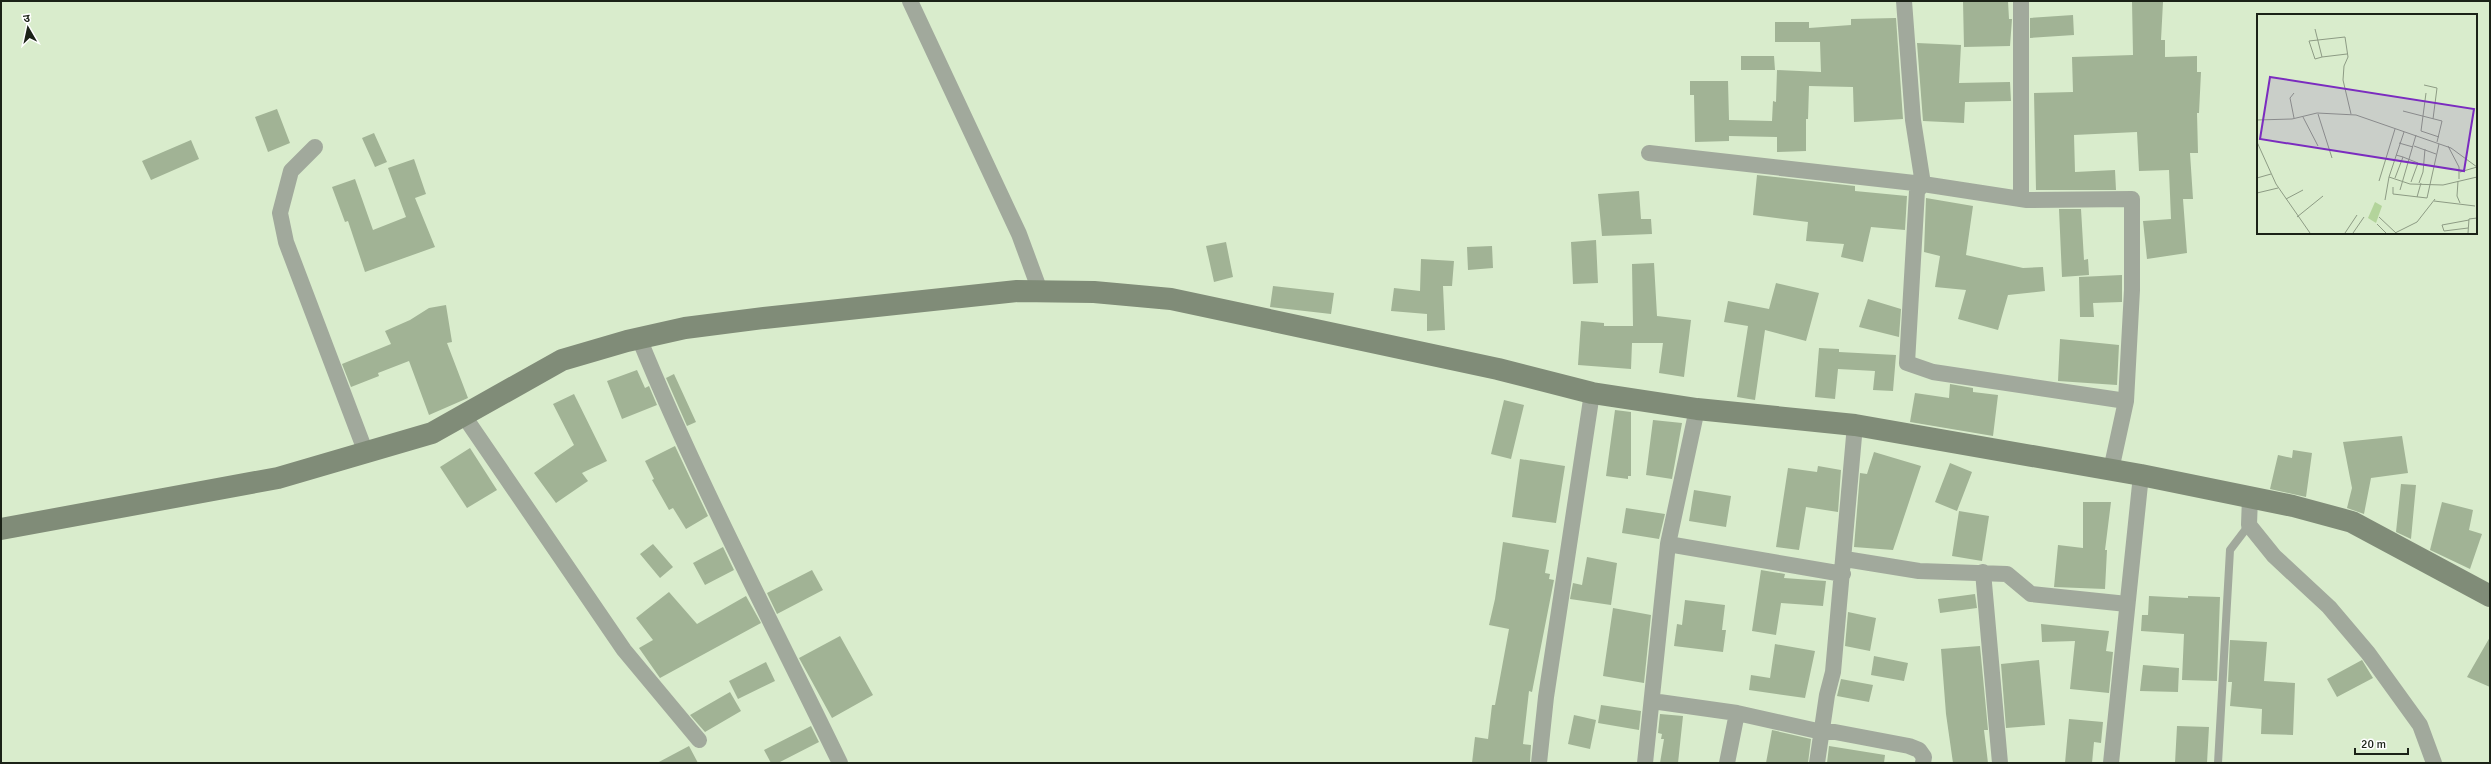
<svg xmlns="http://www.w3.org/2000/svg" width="2491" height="764" font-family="Signika,'Noto Sans Devanagari',sans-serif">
<rect width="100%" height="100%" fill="#d9eccc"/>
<!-- building -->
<path fill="#a1b395" d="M1963 1H2008L2009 19H2012L2010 46 1964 47Z
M2132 1 2163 2 2161 40H2165V57L2197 56V72H2201L2199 113H2197L2198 153H2190L2193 199H2183L2187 253 2147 259 2143 221 2171 219 2169 170 2139 171 2137 132 2074 135 2075 172 2115 170 2116 190H2036L2034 93 2073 92 2072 57 2133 55Z
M2073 15 2074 35 2030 38V18Z
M1896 18 1903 119 1854 122 1853 87 1809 86 1808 119H1806V151L1777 152V137L1729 136V141L1695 142 1694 95H1690V81H1728L1729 120 1772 121 1773 101 1776 102 1777 70 1821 72 1820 42H1775V22H1809V28L1851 25V19Z
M1917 43 1961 45 1959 83 2010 82 2011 101 1965 102 1964 123 1923 121Z
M1741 56H1774L1775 70H1741Z
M277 109 290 143 268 152 255 117Z
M374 133 387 162 375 167 362 138Z
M191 140 199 159 151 180 142 161Z
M414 159 426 194 415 198 435 247 365 272 348 221 345 222 332 187 355 179 373 230 406 217 388 168Z
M1757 175 1855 186V191L1907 196 1905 230 1871 227 1863 262 1841 257 1844 244 1806 241 1808 222 1753 215Z
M1639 191 1641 219H1651L1652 234 1602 236 1598 194Z
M1926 198 1973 206 1966 255 2023 268 2043 267 2045 291 2008 295 1998 330 1958 319 1966 290 1935 287 1940 256 1924 252Z
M2059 209H2081L2084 260 2088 259 2089 275 2062 277Z
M1596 240 1598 283 1573 284 1571 242Z
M1226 242 1233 277 1214 282 1206 246Z
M1492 246 1493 268 1468 270 1467 247Z
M1421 259 1454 261 1452 286H1443L1445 330 1427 331V314L1391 311 1394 288 1420 291Z
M1654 263 1657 316 1691 320 1684 377 1659 373 1663 343H1632L1631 369 1578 365 1581 321 1604 323V326H1633L1632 264Z
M2122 275V302L2093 303 2094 317H2080L2079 277Z
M1776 283 1819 293 1806 341 1765 330 1755 400 1737 397 1748 326 1724 322 1728 301 1769 309Z
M1273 286 1334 293 1331 314 1270 307Z
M1868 299 1901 309 1899 337 1859 327Z
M446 305 452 342 447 343 468 398 429 415 409 361 378 373 379 376 351 387 342 364 391 344 385 331 410 320 429 308Z
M2060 339 2119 345 2117 385 2058 381Z
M1819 348 1839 349V352L1896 355 1893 391 1873 390 1875 371 1838 369 1835 399 1815 397Z
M637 370 645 388 649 386 657 405 622 419 607 381Z
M674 374 696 422 687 426 666 378Z
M1950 384 1973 388V392L1998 395 1993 436 1910 422 1915 393 1949 398Z
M574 394 607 461 582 473 588 481 556 503 534 473 574 445 553 404Z
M1504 400 1524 405 1511 459 1491 454Z
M1615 410 1631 412V476H1628V479L1606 476Z
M1653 420 1682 423 1672 479 1646 475Z
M2402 436 2408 473 2371 478 2364 514 2347 508 2352 488 2343 442Z
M675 446 708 516 686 529 673 508 669 510 652 480 654 479 645 461Z
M470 448 497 490 467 508 440 467Z
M2293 450 2312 453 2306 497 2270 489 2278 455 2292 458Z
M1874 452 1921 466 1893 550 1854 547 1860 473 1867 474Z
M1520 459 1565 466 1556 523 1512 517Z
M1950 463 1972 472 1957 511 1935 502Z
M1818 466 1841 470 1838 512 1806 507 1799 550 1776 547 1788 468 1817 472Z
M2401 484 2416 485 2411 539 2396 532Z
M1694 490 1731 496 1726 527 1689 521Z
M2083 502H2111L2105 550H2107L2105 589 2054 587 2058 545 2083 548Z
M2442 502 2473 510 2469 530 2482 534 2470 569 2430 550Z
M1626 508 1665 514 1659 539 1622 533Z
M1959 511 1989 516 1982 561 1952 556Z
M1503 542 1549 550 1545 573 1550 574 1549 579 1554 580 1532 692 1529 691 1523 744 1531 745 1530 763H1472L1475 737 1488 739 1492 705H1495L1509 629 1489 625 1495 599Z
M653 544 673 567 660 578 640 554Z
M723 547 734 570 705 585 693 563Z
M1587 557 1617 563 1611 605 1570 599 1573 583 1582 585Z
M812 570 823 590 777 614 767 593Z
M1761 570 1785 574 1784 578 1826 581 1823 606 1781 603 1776 635 1752 631Z
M669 592 697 624 746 596 761 623 660 678 639 648 653 640 636 618Z
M1975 594 1977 608 1940 613 1938 599Z
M2149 596 2188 598V596L2220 597 2217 681 2182 680 2184 634 2141 631 2142 615H2148Z
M1685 600 1725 605 1722 630H1726L1723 652 1674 646 1677 624 1682 625Z
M1613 608 1651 615 1644 683 1603 676Z
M1848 612 1876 618 1870 651 1845 646Z
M2041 624 2109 631 2106 651 2113 652 2109 693 2070 689 2075 641 2042 642Z
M840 636 873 695 832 718 799 658Z
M2490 637V687L2467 677Z
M2230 640 2267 642 2264 681 2295 683 2293 735 2261 734 2262 709 2230 706 2232 682H2228Z
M1775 644 1815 651 1805 698 1749 690 1751 675 1770 678Z
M1980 646 1988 730H1984L1988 763H1953L1946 714 1941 649Z
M1874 656 1908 663 1904 681 1871 675Z
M2039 660 2045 725 2006 728 2001 664Z
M2362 660 2373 678 2337 697 2327 679Z
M766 662 775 681 738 699 729 681Z
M2143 665 2179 668 2178 692 2140 691Z
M1841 679 1873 685 1869 702 1837 696Z
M730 692 741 711 705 732 690 715Z
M1601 705 1641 711 1639 730 1598 723Z
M1660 714 1683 716 1678 763H1660L1664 739H1661L1662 734 1658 733Z
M1574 715 1596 720 1590 749 1568 744Z
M2069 719 2103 722 2101 743 2094 742 2092 763H2065Z
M811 726 819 742 778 763H771L764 750Z
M2177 726 2209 727 2207 763H2175Z
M1772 730 1811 739 1808 763H1766Z
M689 746 698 763H657Z
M1829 746 1885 755 1884 763H1827Z"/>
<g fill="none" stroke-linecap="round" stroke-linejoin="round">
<!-- service -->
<path stroke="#a1a99c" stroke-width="8" d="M2218 763 2230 550 2249 525"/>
<!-- minor -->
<path stroke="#a1a99c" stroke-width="16" d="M910 1 1019 234 1040 291
M1904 1 1913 120 1923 184 1917 191 1907 363 1933 372 2126 401
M2021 1V199
M315 147 291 171 280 213 286 242 366 453
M1649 153 1923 184 2027 200 2132 199V290L2126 401 2111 470
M639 338C698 483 772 622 840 763
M464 416 624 650 699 740
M2250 497 2249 525 2274 556 2329 607 2368 653 2420 725 2434 763
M1668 544 1843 574
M1845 559 1919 571 2007 574 2031 594 2127 604
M1983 572 2000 763
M1652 701 1737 713 1727 763
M1737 713 1822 732H1835L1909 746 1919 750 1924 757 1923 763
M1539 763 1546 697 1592 393
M1645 763 1668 544 1697 409
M1817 763 1827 695 1833 672 1855 425
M2111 763 2141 475"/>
<!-- secondary -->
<path stroke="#808c78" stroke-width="22" d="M1 529 278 478 432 433 562 360 627 341 685 328 764 318 1017 291 1094 292 1171 299 1498 369 1592 393 1697 409 1855 425 2141 475 2293 506 2352 522 2490 596"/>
</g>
<!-- overview -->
<g transform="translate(2257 14)">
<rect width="220" height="220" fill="#d9eccc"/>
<path d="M118 188 125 192 119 209 111 204Z" fill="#b3d49b"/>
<path fill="none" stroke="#8d9b84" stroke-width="1" d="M58 15 65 43 90 40M65 43 58 45 52 27 88 23 91 43 87 52 86 66 94 100M167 71 180 74 176 105M37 79 33 84 37 104M169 79 164 117 182 123M146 97 185 107 180 128M61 100 75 144M46 103 61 132M0 106 35 105 60 99 99 101 194 134 220 153M0 128 19 170 53 219M142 129 156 133M157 132 179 140M191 132 202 153V165M146 143 161 149 154 168M203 158 220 153M132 163 147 118M0 164 14 160M138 164 146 143 139 141M122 167 138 115M201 167 200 182 203 189M162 169 166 158 168 135M136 173V180L170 184 182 130M143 176 159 121M0 179 21 174M160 183 164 169M29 185 46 176M128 186 132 163 153 170 186 171 220 163M177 187 218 192M40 203 66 182M122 203 139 219M120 210 129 219M211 214 187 217 185 211 212 206M88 219 100 201M96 219 107 203M138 219 160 208 178 185M211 219 212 205 220 204"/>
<path fill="#7b2cbf" fill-opacity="0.15" stroke="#7b2cbf" stroke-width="2" d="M13 63 217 95 207 157 3 125Z"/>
<rect width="220" height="220" fill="none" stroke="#1b2217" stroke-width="2"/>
</g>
<!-- border -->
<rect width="2491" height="764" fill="none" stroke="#1b2217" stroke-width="4"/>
<!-- north arrow -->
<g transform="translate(28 28) rotate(351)" stroke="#ffffff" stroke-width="3" paint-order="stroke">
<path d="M0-3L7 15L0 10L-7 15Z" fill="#1b2217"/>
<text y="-6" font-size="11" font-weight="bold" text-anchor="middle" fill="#1b2217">उ</text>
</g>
<!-- scale -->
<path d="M2355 748v6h53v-6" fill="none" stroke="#1b2217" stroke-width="2"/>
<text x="2361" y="748" font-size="12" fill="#1b2217" stroke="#ffffff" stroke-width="3" paint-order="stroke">20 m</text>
</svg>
